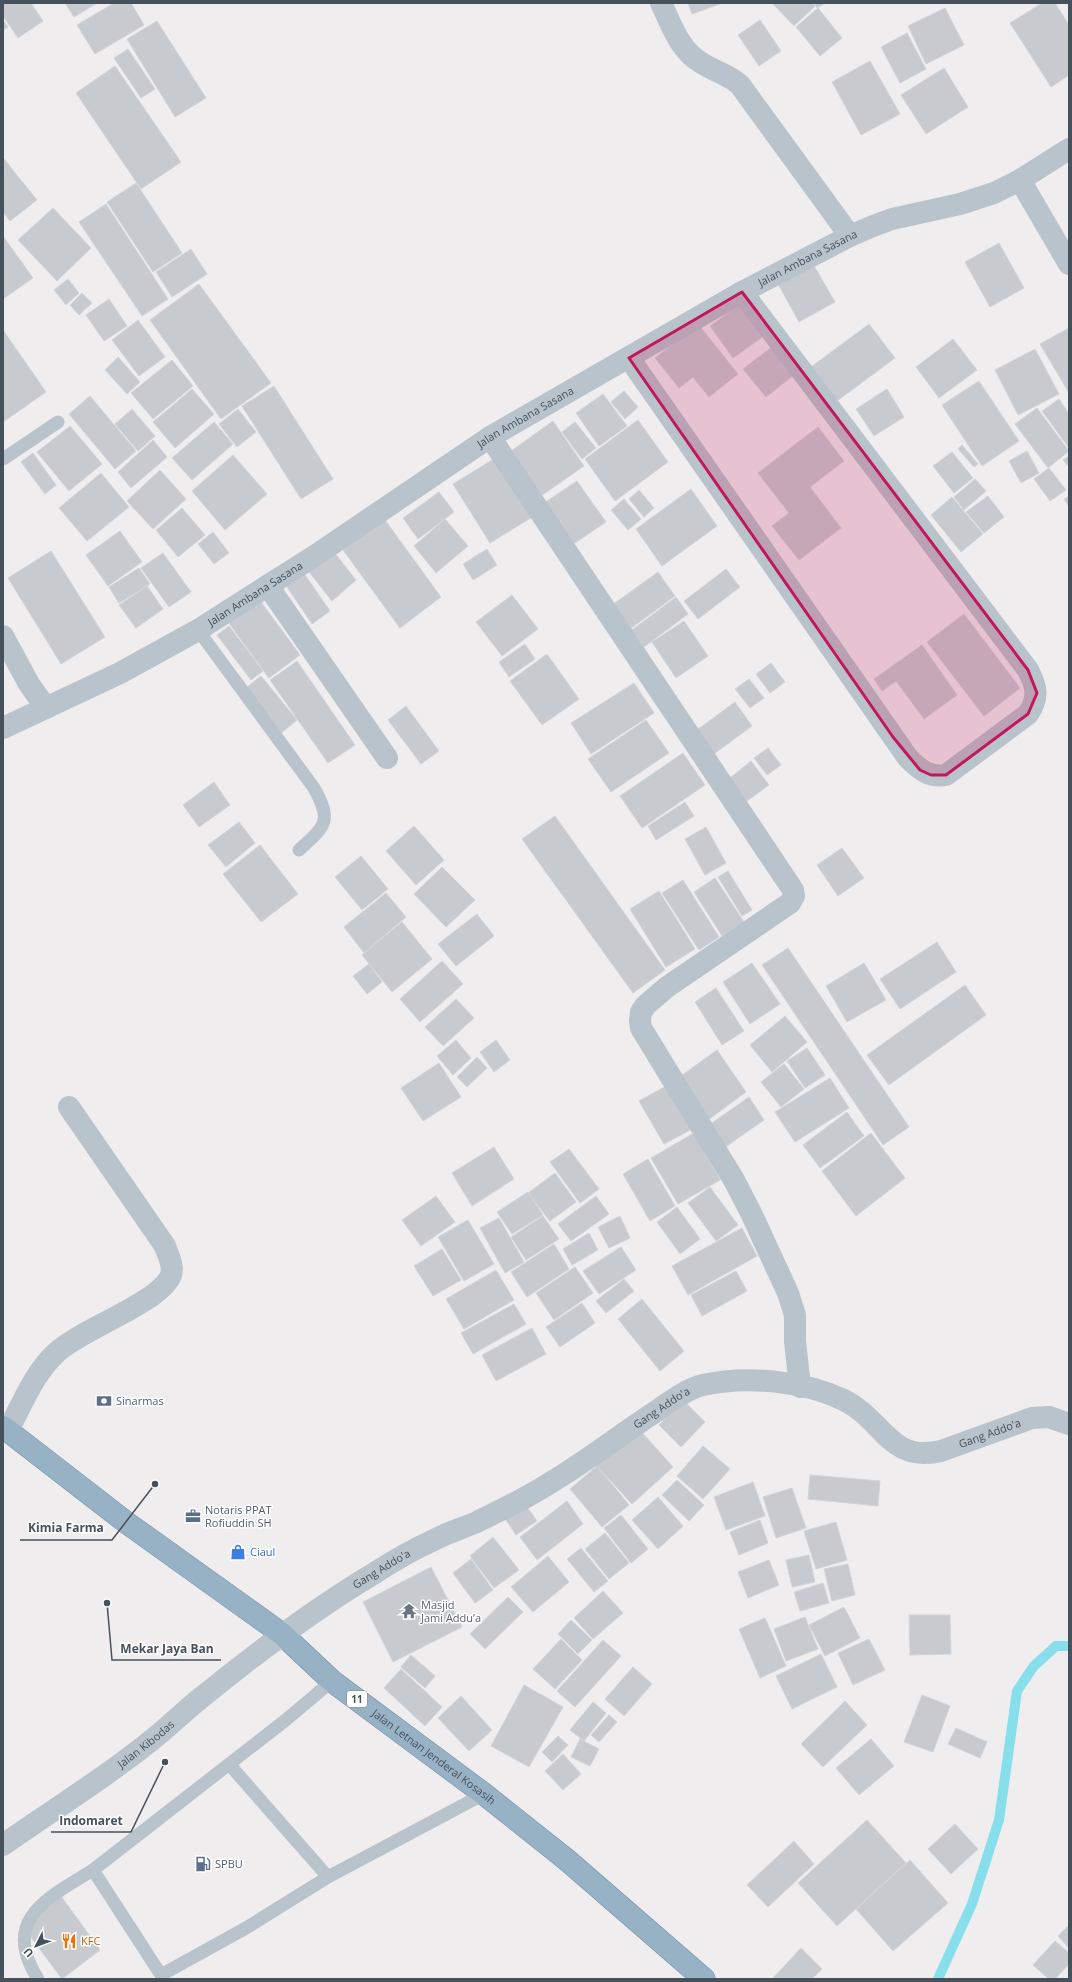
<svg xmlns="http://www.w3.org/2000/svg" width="1072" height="1982" font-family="'Open Sans',sans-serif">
<rect width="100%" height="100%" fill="#f0edee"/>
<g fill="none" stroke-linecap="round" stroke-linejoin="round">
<!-- stream -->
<path stroke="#87dfec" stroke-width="10" d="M938 1979 972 1904 999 1820 1017 1691 1034 1666 1056 1646H1069"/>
</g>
<!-- building -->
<path fill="#c7cbd0" stroke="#d1d4d9" d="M3 3H31L43 21 18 38 3 16Z
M65 3H97L74 17Z
M114 3H131L144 25 95 54 77 25Z
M688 3H720V4L692 14Z
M772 3H812L815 6 794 26Z
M814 3H825L817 8Z
M1042 3H1055L1069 25V75L1051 87 1010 23Z
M818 8 842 38 820 56 796 27Z
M945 8 964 45 926 64 908 26Z
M3 20 8 27 3 30Z
M760 20 781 51 759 66 738 35Z
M157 21 206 98 175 117 127 39Z
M907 33 926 69 900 83 881 47Z
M128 49 155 89 141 98 114 58Z
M870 61 900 114 861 135 832 82Z
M115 66 181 162 141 189 76 93Z
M944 68 968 107 926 134 901 95Z
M4 159 37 200 10 221 3 212Z
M136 183 182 253 153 272 107 202Z
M106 204 168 299 142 316 79 222Z
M53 208 91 248 57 281 18 240Z
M3 236 33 278 3 299Z
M999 243 1024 288 990 307 965 262Z
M191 249 207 274 172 297 156 272Z
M813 264 835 302 799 322 778 284Z
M68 279 79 293 66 305 54 290Z
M199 284 271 383 221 419 150 320Z
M82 293 92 303 79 315 70 305Z
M109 299 127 326 104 341 86 315Z
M741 304 764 336 733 358 710 326Z
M138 320 165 357 139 376 112 340Z
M698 324 738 374 709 397 693 377 679 388 655 358Z
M869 324 895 358 837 401 811 367Z
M1069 328V393L1040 344Z
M3 330 46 392 3 422Z
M953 339 977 370 939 398 916 367Z
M772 347 794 375 766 397 743 369Z
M1035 349 1059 394 1018 415 995 370Z
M118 357 140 382 127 394 105 370Z
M172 360 193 386 153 419 131 393Z
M979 381 1019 441 982 466 942 405Z
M274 386 333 479 301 499 242 406Z
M192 389 214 414 175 448 153 422Z
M887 389 904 417 874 436 856 409Z
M624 391 638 407 625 419 611 402Z
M603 394 627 426 599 446 576 413Z
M90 396 136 451 115 469 69 414Z
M1059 399 1069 414V448L1042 411Z
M1037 408 1069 451 1048 468 1015 424Z
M132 409 155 436 138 451 115 424Z
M238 409 256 432 237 447 219 424Z
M638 420 668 462 615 501 585 459Z
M553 421 584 466 538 498 507 454Z
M214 422 233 444 192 480 172 458Z
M575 422 596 448 582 459 562 432Z
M70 426 102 464 69 491 37 452Z
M818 427 844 461 810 487 841 528 799 560 772 526 789 513 758 473Z
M153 440 167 457 131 488 118 472Z
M962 445 978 464 974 467 958 449Z
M1027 451 1039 473 1021 483 1009 461Z
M952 452 973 478 954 493 933 466Z
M33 453 56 485 45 494 21 462Z
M233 455 267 494 225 530 192 491Z
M1069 456V467L1063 460Z
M497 457 534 516 490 543 453 484Z
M1049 468 1066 490 1050 501 1034 479Z
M160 470 186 499 153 529 127 501Z
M101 473 129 507 87 541 59 508Z
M975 479 986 491 964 510 954 497Z
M577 481 606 522 572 545 544 503Z
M691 489 717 526 662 566 636 529Z
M639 490 654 508 644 517 629 499Z
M439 492 454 512 418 539 403 518Z
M988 496 1004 517 984 533 966 512Z
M1069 496V507L1064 499Z
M952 497 983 534 961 552 931 515Z
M624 499 641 519 628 530 611 510Z
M182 508 205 535 178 557 156 530Z
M445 519 468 546 436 573 414 546Z
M385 520 441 597 400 628 343 550Z
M120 531 142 562 108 586 86 555Z
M213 532 229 553 214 564 198 544Z
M487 549 497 565 473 580 463 564Z
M51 551 105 637 61 664 8 578Z
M334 552 356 580 332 601 309 572Z
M163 553 191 592 169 607 141 568Z
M139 568 150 584 119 603 109 587Z
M726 569 740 587 698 619 684 601Z
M303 572 330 611 312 624 285 584Z
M658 572 675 596 630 629 612 605Z
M147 586 163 609 136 628 119 605Z
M512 595 538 629 502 656 476 622Z
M676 597 688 614 644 647 632 630Z
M259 599 300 655 269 678 228 622Z
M964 614 1020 688 984 716 927 642Z
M684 621 708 656 676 678 652 642Z
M229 626 263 671 251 680 217 635Z
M525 644 535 659 509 677 499 662Z
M922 645 957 695 924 719 896 681 882 691 874 679Z
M547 654 579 699 542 725 510 681Z
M297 661 355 745 328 763 270 680Z
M771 663 785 682 770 693 756 674Z
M261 676 297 720 280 734 243 690Z
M749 679 764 698 750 708 735 689Z
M634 683 654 713 591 754 571 723Z
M735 702 752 726 714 754 697 730Z
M406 706 439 751 421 764 388 720Z
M646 720 669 753 611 792 588 759Z
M768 748 781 765 767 775 754 758Z
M683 753 705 785 642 828 620 796Z
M751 761 769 785 747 801 730 778Z
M214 782 230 805 199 827 183 805Z
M685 802 694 816 656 840 648 826Z
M555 816 665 970 633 993 522 839Z
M239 822 255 843 226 867 208 845Z
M414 826 444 860 416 885 386 851Z
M706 827 726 863 705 875 685 839Z
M260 845 298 894 261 922 223 874Z
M842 848 864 878 838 896 817 865Z
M361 856 388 889 362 910 335 877Z
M442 867 475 900 446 927 414 894Z
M728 871 752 910 742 916 718 877Z
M715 878 744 922 722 936 694 892Z
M683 880 719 937 699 950 662 893Z
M659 891 695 949 666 967 630 909Z
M386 893 406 917 364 953 344 927Z
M477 914 494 936 456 966 438 944Z
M402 922 432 959 392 992 362 955Z
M937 942 956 972 900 1009 880 979Z
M788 948 909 1127 883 1145 762 965Z
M442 961 463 984 420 1022 400 999Z
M752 963 780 1004 750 1024 723 982Z
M864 963 886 1000 847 1022 826 986Z
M369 964 382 982 367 994 353 976Z
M965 985 986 1015 889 1085 867 1055Z
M716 988 744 1031 722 1045 695 1002Z
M456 999 474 1018 443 1046 425 1027Z
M785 1016 807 1042 772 1072 750 1045Z
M456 1040 471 1058 453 1075 437 1056Z
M496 1040 510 1060 494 1072 480 1052Z
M807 1048 825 1075 805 1088 787 1061Z
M717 1050 746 1092 708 1120 678 1078Z
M477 1057 487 1068 467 1087 457 1077Z
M439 1063 461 1097 423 1121 401 1088Z
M784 1064 804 1089 781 1107 761 1082Z
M830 1078 849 1108 795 1142 775 1112Z
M668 1085 692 1129 664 1144 639 1101Z
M749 1097 764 1120 724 1148 709 1125Z
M847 1112 864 1136 820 1168 803 1145Z
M694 1133 720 1180 678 1204 651 1158Z
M871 1133 905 1178 856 1216 822 1171Z
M494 1147 514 1179 472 1206 452 1173Z
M569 1149 599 1189 580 1203 550 1162Z
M648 1159 675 1206 650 1221 623 1174Z
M555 1173 576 1202 550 1221 528 1193Z
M710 1187 738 1225 716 1241 688 1203Z
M528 1192 543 1215 512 1234 497 1212Z
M436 1196 455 1222 421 1246 402 1220Z
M596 1196 609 1214 571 1241 558 1224Z
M677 1207 700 1239 680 1254 657 1222Z
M543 1216 559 1239 526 1260 511 1237Z
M620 1216 630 1238 609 1248 598 1227Z
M499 1218 524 1262 505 1273 480 1228Z
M468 1220 494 1264 464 1281 438 1237Z
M742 1228 757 1256 688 1295 672 1266Z
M589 1233 598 1250 572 1265 563 1249Z
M554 1244 569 1269 527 1297 511 1272Z
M621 1247 636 1270 599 1294 583 1271Z
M442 1249 461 1280 433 1296 414 1266Z
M575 1267 593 1293 554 1320 536 1293Z
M496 1270 514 1300 464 1329 446 1299Z
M736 1271 747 1291 702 1316 691 1295Z
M624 1279 634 1291 606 1313 596 1301Z
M642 1299 684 1351 660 1371 618 1319Z
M582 1303 595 1323 560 1347 546 1327Z
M514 1304 526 1324 473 1354 461 1333Z
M532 1328 546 1354 496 1381 482 1355Z
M683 1400 705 1422 681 1447 659 1425Z
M638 1428 673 1467 632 1504 596 1465Z
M703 1446 730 1469 703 1499 677 1476Z
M597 1466 629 1505 602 1527 570 1489Z
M810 1475 880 1481 878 1506 808 1499Z
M677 1480 704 1505 689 1521 662 1495Z
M753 1482 765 1516 726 1530 714 1497Z
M792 1488 806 1528 776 1538 763 1497Z
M658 1497 683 1526 658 1549 632 1520Z
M522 1500 537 1521 516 1535 502 1514Z
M567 1501 583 1524 537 1560 520 1537Z
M621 1515 648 1549 631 1563 604 1528Z
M760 1520 768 1543 739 1555 730 1532Z
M836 1522 847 1560 816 1569 804 1531Z
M605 1533 629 1563 609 1579 585 1549Z
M493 1537 519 1570 494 1588 470 1556Z
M581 1548 608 1581 594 1592 567 1559Z
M809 1555 815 1582 792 1587 786 1560Z
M548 1556 569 1582 533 1612 511 1587Z
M471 1559 493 1590 475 1603 453 1573Z
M769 1560 779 1585 748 1598 738 1572Z
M848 1564 855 1595 832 1601 824 1569Z
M431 1567 462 1627 393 1662 363 1602Z
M823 1583 829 1603 800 1611 794 1592Z
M603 1591 623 1613 593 1639 574 1618Z
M508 1597 523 1612 485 1649 470 1634Z
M844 1607 860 1638 825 1656 809 1625Z
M909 1615H950L951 1654 910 1655Z
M805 1617 818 1649 786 1661 774 1629Z
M765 1618 786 1666 760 1678 739 1629Z
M571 1620 592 1640 578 1654 558 1634Z
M561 1639 582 1660 555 1689 533 1669Z
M869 1639 885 1670 853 1685 838 1653Z
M603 1640 621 1656 575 1707 557 1691Z
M821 1654 837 1687 792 1709 776 1676Z
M411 1655 435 1676 425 1688 401 1667Z
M633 1667 652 1684 624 1716 605 1699Z
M401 1669 442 1707 425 1726 384 1688Z
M524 1685 563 1707 529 1767 491 1746Z
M922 1695 950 1706 933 1752 904 1742Z
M461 1696 492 1730 469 1751 438 1718Z
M845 1701 867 1725 823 1767 801 1744Z
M593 1702 606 1713 584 1741 570 1730Z
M609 1715 617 1722 599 1742 591 1735Z
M956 1728 987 1742 980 1758 948 1744Z
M558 1736 568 1745 552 1762 542 1752Z
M580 1739 599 1749 590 1766 571 1757Z
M871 1739 894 1766 859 1795 836 1768Z
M563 1754 581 1774 563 1790 545 1771Z
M867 1820 906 1863 837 1926 798 1883Z
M955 1824 978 1849 951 1874 928 1849Z
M794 1841 814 1864 768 1907 747 1885Z
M910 1860 948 1903 893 1951 856 1909Z
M61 1896 100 1950 62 1979 22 1925Z
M1069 1925V1948L1058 1936Z
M1055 1941 1069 1953V1964L1055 1979H1049L1033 1965Z
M801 1948 822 1969 812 1979H772Z"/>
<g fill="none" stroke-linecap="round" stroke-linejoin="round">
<!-- trunk casing -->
<g stroke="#708fa9" stroke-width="23">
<g id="trunk">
<path id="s3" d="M3 1427 127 1523 282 1634 332 1681 484 1794 567 1860 704 1979"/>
</g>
</g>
<!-- service -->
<path stroke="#b9c3cb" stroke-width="13" d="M3 459 58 422
M198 630 314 788C333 822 325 826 299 850
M332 1681 287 1719 93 1870 161 1975 246 1928 328 1877 484 1794
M229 1764 328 1877
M38 1979C0 1919 48 1898 93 1870"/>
<!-- minor -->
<g stroke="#b9c3cb" stroke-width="22">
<path d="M661 3C671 24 679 49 700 62 713 71 728 74 740 85L850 236"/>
<path d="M1020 180 1069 264"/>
<path d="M629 358 908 758C919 769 929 778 946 775L1028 714C1039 698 1037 687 1028 670L742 292"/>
<path d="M490 437 793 890 794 896 790 903 667 987 646 1005 641 1012 640 1021 641 1028 734 1180 751 1213 788 1293 795 1315V1341L800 1387"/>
<path d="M268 586 387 758"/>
<path d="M3 636 29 684 46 708"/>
<path id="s1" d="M3 728 120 673 198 630 316 555 490 437 742 292 850 236 873 226 892 219 960 204 994 193 1020 180 1069 149"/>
<path d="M8 1430C22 1405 34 1373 56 1353 81 1329 160 1303 171 1275 174 1266 168 1255 165 1246L69 1107"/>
<path id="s2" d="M3 1845C51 1811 102 1780 148 1743 168 1728 186 1709 207 1693 260 1650 315 1609 373 1574 393 1561 414 1549 436 1539 449 1532 463 1528 477 1522 501 1510 527 1498 550 1483 587 1461 620 1435 655 1412 670 1402 686 1389 703 1385 746 1375 804 1381 844 1400 884 1420 889 1463 941 1451L1032 1418 1049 1417 1069 1424"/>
</g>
<!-- trunk -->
<use href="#trunk" stroke="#98b2c5" stroke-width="22"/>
</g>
<!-- marked area -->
<path fill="#c2185b" fill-opacity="0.2" stroke="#c2185b" stroke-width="3" stroke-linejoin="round" d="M742 292 1028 670 1037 693 1028 714 946 775H931L920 770 893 737 629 358Z"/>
<!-- icons -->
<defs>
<g id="bank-bare" transform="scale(1.2)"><path d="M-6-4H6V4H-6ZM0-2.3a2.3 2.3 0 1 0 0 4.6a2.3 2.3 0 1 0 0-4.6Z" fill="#5c6f8a" stroke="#fff" stroke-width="2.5" paint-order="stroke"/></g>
<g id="office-bare" transform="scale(1.2)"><path d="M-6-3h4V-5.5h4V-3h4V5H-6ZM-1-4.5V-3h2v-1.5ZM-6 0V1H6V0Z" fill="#5c6f8a" stroke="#fff" stroke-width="2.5" paint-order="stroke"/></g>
<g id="shop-bare" transform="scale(1.2)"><path d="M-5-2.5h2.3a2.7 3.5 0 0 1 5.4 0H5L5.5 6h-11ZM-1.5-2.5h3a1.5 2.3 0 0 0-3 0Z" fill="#3f7fe0" stroke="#fff" stroke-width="2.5" paint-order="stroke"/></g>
<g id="temple-bare" transform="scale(1.2)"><path d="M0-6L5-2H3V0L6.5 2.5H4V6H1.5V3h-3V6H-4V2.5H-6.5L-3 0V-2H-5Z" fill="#6b7280" stroke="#fff" stroke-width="2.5" paint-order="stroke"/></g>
<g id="fuel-bare" transform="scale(1.2)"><path d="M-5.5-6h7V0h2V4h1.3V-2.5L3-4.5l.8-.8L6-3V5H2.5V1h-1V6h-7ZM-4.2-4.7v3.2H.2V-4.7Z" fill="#5c6f8a" stroke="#fff" stroke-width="2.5" paint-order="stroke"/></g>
<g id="restaurant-bare" transform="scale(1.2)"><path d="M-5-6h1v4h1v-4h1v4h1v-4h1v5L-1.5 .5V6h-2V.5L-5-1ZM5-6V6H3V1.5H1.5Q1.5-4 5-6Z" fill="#e8710a" stroke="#fff" stroke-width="2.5" paint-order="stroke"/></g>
</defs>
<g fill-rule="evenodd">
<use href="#bank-bare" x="104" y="1401"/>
<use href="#office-bare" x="193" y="1516"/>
<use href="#shop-bare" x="238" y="1552"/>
<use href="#temple-bare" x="409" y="1611"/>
<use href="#fuel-bare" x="203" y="1864"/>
<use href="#restaurant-bare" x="69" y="1941"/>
</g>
<g text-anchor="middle" stroke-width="3" stroke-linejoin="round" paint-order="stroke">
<!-- shield labels -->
<rect fill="#fff" stroke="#7e868c" stroke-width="1" x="347" y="1691" width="20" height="16" rx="3"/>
<g font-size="10" font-weight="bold" fill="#46525b">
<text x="357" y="1703">11</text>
</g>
<!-- street labels -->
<g font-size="11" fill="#46525b" stroke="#fff">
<text dy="4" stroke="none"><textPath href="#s1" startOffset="933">Jalan Ambana Sasana</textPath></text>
<text dy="4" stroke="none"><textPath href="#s1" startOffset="609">Jalan Ambana Sasana</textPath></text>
<text dy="4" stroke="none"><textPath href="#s1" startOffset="286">Jalan Ambana Sasana</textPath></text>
<text dy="4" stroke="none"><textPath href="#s2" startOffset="793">Gang Addo'a</textPath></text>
<text dy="4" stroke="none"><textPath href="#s2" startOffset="1152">Gang Addo'a</textPath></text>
<text dy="4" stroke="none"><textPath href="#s2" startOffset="469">Gang Addo'a</textPath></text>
<text dy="4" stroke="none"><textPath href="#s2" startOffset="175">Jalan Kibodas</textPath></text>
<text dy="4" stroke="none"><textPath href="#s3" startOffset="543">Jalan Letnan Jenderal Kosasih</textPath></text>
</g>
<!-- service labels -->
<g font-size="11" fill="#4e5e75" stroke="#fff" text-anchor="start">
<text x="116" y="1405">Sinarmas</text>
<text x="205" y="1514">Notaris PPAT<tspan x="205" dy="13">Rofiuddin SH</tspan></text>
<text x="215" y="1868">SPBU</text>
</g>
<!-- shop labels -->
<g font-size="11" fill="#366cbe" stroke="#fff" text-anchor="start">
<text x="250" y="1556">Ciaul</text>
</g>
<!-- worship labels -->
<g font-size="11" fill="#5b616d" stroke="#fff" text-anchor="start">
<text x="421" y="1609">Masjid<tspan x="421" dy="13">Jami Addu’a</tspan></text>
</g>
<!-- food labels -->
<g font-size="11" fill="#c56008" stroke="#fff" text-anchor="start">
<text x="81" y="1945">KFC</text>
</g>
</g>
<!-- callouts -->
<path fill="none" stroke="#46525b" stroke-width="1.5" d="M155 1484L112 1540H20M107 1603L112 1660H221M165 1762L131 1832H51"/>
<g fill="#46525b" stroke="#fff" stroke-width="1.5">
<circle cx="155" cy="1484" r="4"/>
<circle cx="107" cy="1603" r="4"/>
<circle cx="165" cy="1762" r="4"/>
</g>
<g font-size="12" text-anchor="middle" font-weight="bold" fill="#46525b" stroke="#fff" stroke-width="3" stroke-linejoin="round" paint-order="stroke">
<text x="66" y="1532">Kimia Farma</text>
<text x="167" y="1653">Mekar Jaya Ban</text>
<text x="91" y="1825">Indomaret</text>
</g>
<!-- border -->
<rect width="1072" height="1982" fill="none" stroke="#46525b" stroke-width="8"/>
<!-- north arrow -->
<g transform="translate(36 1946) rotate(228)" stroke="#ffffff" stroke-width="3" paint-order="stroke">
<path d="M0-3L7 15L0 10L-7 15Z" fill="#46525b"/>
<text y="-6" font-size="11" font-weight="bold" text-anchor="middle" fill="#46525b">U</text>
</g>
</svg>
